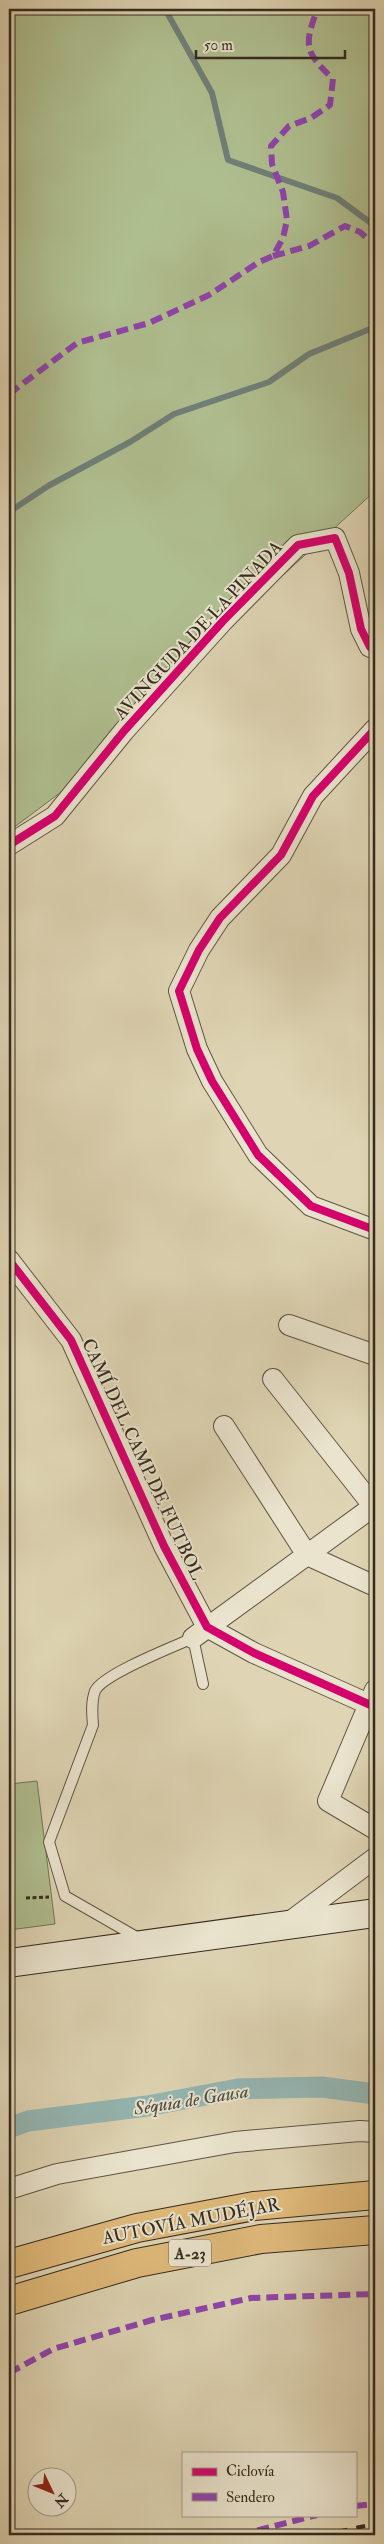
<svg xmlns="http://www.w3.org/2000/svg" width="384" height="2544" font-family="'IM FELL Double Pica',serif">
<rect width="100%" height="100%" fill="#dfd5b4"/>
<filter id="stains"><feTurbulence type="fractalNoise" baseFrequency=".004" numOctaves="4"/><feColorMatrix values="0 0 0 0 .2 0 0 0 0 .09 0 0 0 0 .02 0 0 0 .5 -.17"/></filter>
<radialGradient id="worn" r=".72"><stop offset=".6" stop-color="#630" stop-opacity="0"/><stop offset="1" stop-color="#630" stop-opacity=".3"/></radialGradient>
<!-- green -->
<path fill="#afbe8f" stroke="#727457" d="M9 9H375V491L176 673 96 766 9 831Z
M37 1781 55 1924 9 1930V1784Z"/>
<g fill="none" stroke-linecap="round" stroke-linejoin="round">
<!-- stream -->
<path stroke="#6f7f78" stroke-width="6" d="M165 9 212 93 228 160 337 198 375 226
M9 512 48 486 130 442 174 414 269 382 309 354 375 327"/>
<!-- canal -->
<path stroke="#95b7b4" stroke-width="21" d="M9 2128 28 2121 147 2106 238 2089 322 2087 375 2094"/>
<!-- lane casing -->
<g stroke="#605544" stroke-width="12">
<path id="lane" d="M140 1939 65 1896 49 1842 93 1725C92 1714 91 1702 95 1691 103 1674 173 1647 193 1638L203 1684"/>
</g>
<!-- street casing -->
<g stroke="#605544" stroke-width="22">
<path id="street" d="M375 729 313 796 281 855 220 918 199 950 179 991 197 1049 212 1081 258 1155 311 1206 375 1230
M9 845 55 816 124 731 223 621 298 545 335 538 349 573 361 629 370 647 375 645
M9 1260 71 1340 164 1546 207 1627 254 1653 375 1707
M289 1325 375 1355
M273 1379 375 1508
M224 1426 307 1555 375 1586
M193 1638 374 1506
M375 1690 328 1801 375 1829
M287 1924 375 1858
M9 2189 57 2174 235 2142 360 2131 375 2132"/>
</g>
<!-- secondary casing -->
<g stroke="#352a1f" stroke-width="30">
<path id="secondary" d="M9 1963 375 1913"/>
</g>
<!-- highway casing -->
<g stroke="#352a1f" stroke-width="30">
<path id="highway" d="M9 2264 137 2228 254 2206 375 2195
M9 2301 137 2263 261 2239 375 2230"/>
</g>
<!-- path -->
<path stroke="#352a1f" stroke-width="3" stroke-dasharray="4 2.5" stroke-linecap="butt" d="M26 1898 49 1897"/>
<!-- lane -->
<use href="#lane" stroke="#eae4ce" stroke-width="10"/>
<!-- street -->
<use href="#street" stroke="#eae4ce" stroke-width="20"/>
<!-- secondary -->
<use href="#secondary" stroke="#eae4ce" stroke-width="28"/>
<!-- highway -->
<use href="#highway" stroke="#e0ba7a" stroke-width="28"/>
<!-- rail -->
<path stroke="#352a1f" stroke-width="4" stroke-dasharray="9 9" stroke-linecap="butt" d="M321 2535 375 2524"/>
<!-- quiet -->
<path stroke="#8e44ad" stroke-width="6" stroke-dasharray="12 6" stroke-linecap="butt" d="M273 256 309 246 345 226 360 232 369 240H375
M9 394 77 343 149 323 209 295 259 262 273 256 283 238 287 220 283 192 272 164 271 146 289 126 311 118 330 105 333 79C307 54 303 47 316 13L324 9
M9 2373 53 2349 152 2320 251 2298 375 2294
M355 2506 375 2504
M240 2535 317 2515"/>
<!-- cycleway casing -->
<g stroke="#eae4ce" stroke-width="11">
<path id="cycleway" d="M375 729 313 796 281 855 220 918 199 950 179 991 197 1049 212 1081 258 1155 311 1206 375 1230
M9 845 55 816 124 731 223 621 298 545 335 538 349 573 361 629 370 647 375 645
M9 1260 71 1340 164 1546 207 1627 254 1653 375 1707"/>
</g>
<!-- cycleway -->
<use href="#cycleway" stroke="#d6006c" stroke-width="8"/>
</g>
<g text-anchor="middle" stroke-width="4" stroke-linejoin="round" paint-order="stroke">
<!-- shield labels -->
<rect fill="#eae4ce" stroke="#6b6254" stroke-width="1" x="169" y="2239.5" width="42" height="27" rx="4"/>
<g font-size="16" font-weight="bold" fill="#352a1f">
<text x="190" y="2259">A-23</text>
</g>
<!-- street labels -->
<g font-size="18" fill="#352a1f" stroke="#eae4ce">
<text transform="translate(198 630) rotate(-47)" y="6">AVINGUDA DE LA PINADA</text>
<text transform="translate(143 1459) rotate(65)" y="6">CAMÍ DEL CAMP DE FUTBOL</text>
<text transform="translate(191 2221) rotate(-11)" y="6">AUTOVÍA MUDÉJAR</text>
</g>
<!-- water labels -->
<g font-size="19" font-style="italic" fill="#4d4d44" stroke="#eae4ce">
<text transform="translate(191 2099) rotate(-9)" y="7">Séquia de Gausa</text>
</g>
</g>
<!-- margin -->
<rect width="384" height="2544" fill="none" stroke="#dfd5b4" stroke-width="30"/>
<rect x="10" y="10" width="364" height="2524" fill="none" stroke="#352a1f" stroke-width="2.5"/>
<rect x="15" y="15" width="354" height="2514" fill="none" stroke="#352a1f"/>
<!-- legend -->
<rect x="182" y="2452" width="175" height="65" fill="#eae4ce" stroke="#a29a88"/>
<rect x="192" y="2468" width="25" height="8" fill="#d6006c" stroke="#a29a88"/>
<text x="226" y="2476" font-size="15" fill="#352a1f">Ciclovía</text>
<rect x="192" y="2493" width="25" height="8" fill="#8e44ad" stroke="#a29a88"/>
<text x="226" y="2502" font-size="15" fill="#352a1f">Sendero</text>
<!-- north arrow -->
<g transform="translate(52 2492) rotate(133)"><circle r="24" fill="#eae4ce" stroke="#a29a88"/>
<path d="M0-4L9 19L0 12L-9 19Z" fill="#8f2418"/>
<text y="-8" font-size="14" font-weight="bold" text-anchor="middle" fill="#352a1f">N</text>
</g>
<!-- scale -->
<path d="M196 50v8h149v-8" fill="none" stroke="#352a1f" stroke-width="2.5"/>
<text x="204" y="50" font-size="15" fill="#352a1f" stroke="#eae4ce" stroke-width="4" paint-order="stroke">50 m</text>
<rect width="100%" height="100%" filter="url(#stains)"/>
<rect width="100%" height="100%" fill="url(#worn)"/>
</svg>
